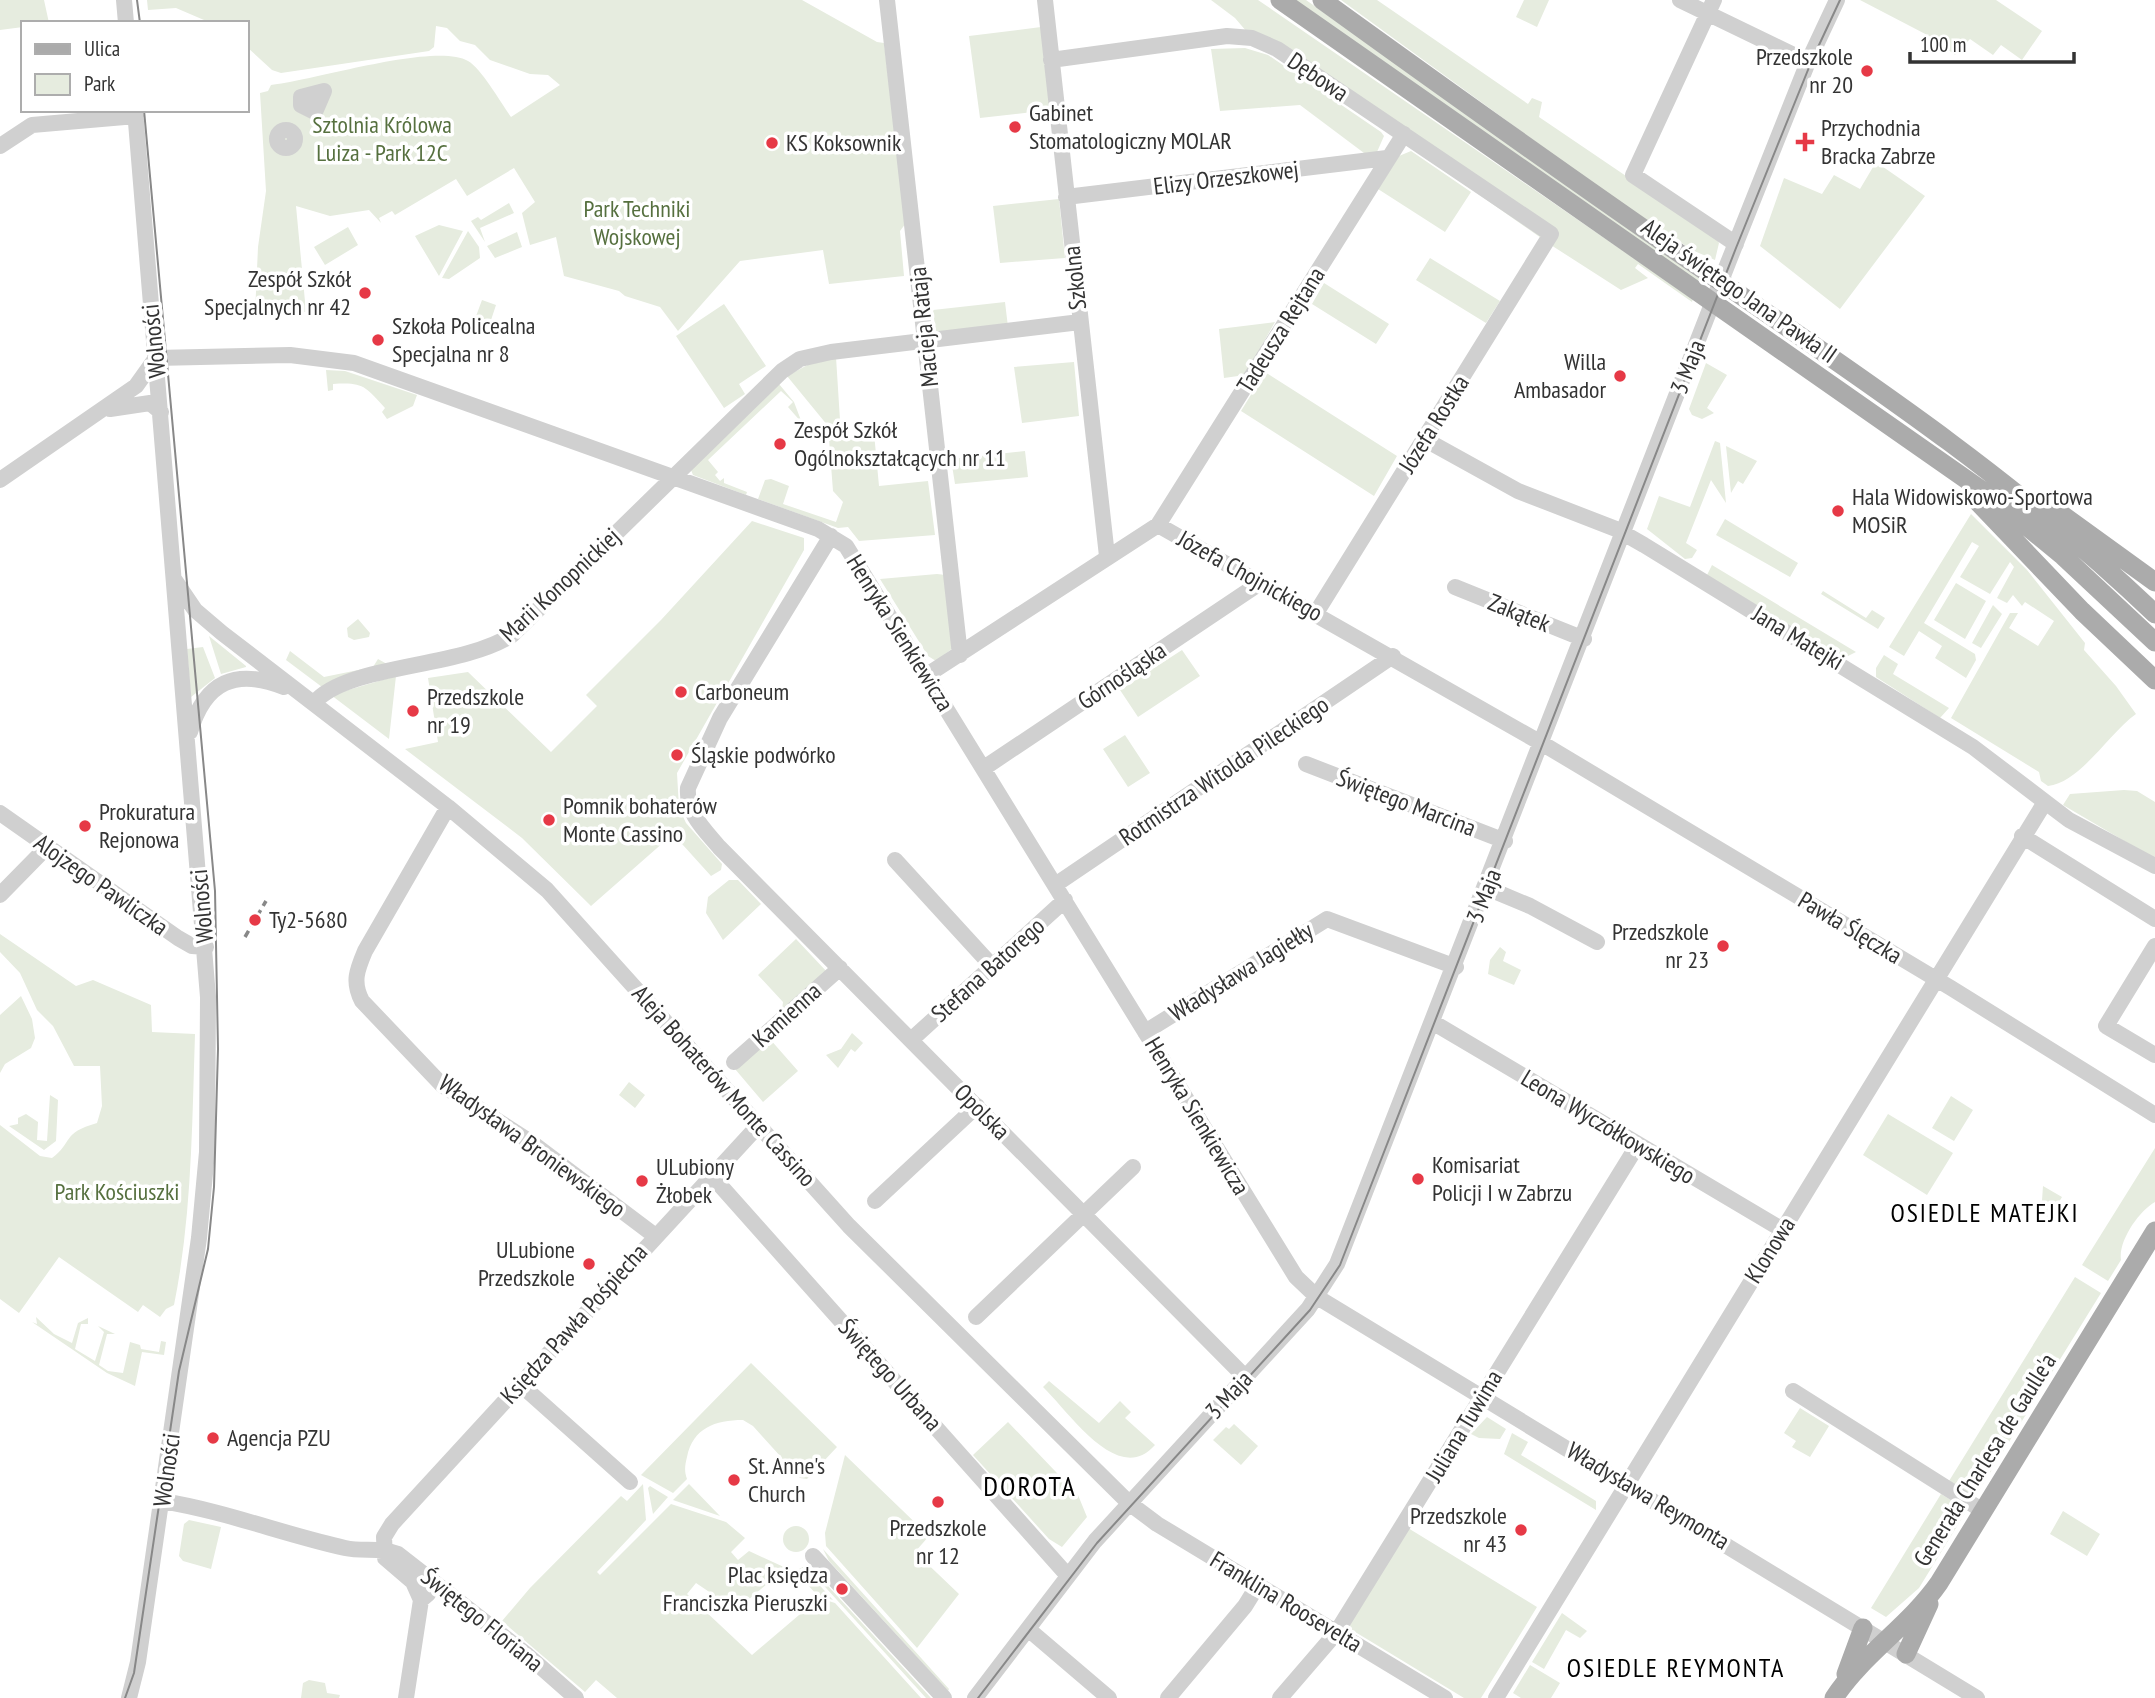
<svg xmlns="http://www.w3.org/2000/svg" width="2155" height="1698" font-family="'PT Sans Narrow',sans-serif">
<rect width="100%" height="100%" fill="#fff"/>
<!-- green -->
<path fill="#e6ecdf" d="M0 0H44L49 23H23V27L0 30Z
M147 0H802L877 42 884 43 906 223 900 231 904 276 829 284 823 250 740 261 678 331 660 307 625 296 619 291 564 276 556 237 530 245 522 213 535 202 514 168 467 196 456 179 395 215 392 211 379 218 381 223 369 210 330 216 296 206 306 312 255 314 258 247 266 191 260 93 268 91 271 85C312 81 435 42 468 61 481 68 501 103 511 117L560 85 548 75 530 74 490 60 475 45 460 41 447 28 436 26 434 47 429 51 281 73 272 70 247 47V23H211L176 8 148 10Z
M1211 0H1258L1693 299 1692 302 1638 264 1635 268 1648 278 1621 290 1554 247 1247 32 1235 18Z
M1295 0H1306L1701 280 1699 283Z
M1341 0H1377L1528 104 1532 98 1542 102 1539 117 1716 237 1719 243 1715 260 1692 250 1602 190Z
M1524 0H1549L1537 27 1516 17Z
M1860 0H1996L2042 31 2022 60 2001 45 1993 55 1970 39 1955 55 1933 38Z
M1041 27 1050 110 980 118 969 36Z
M1245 48 1268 55 1381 132 1384 136 1377 152 1368 156 1300 105 1220 111 1211 49Z
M1411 151 1471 192 1445 232 1378 189 1399 156Z
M1876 162 1925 196 1840 309 1760 246 1784 178 1822 194 1834 175 1860 189Z
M1059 199 1065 258 1000 263 993 206Z
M509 203 514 213 480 228 485 242 471 221 478 217 481 220Z
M439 225 463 231 439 276 415 236Z
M348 227 358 245 325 265 314 247Z
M468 231 479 247 480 258 449 279 442 278Z
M517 232 522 247 495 258 487 246Z
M1430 258 1500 301 1486 323 1416 280Z
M1324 283 1389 324 1376 344 1312 304Z
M482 300 496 305 487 332 472 327Z
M1005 302 1008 327 936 335 933 310Z
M724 304 766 366 739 384 745 394 724 408 676 336Z
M1275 322 1245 375 1224 378 1219 329Z
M836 357 841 436 874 433 879 486 928 481 935 535 859 541 848 527 838 528 758 499 765 480 771 479 789 486 783 504 836 522 843 502 833 491 828 426 787 376 815 361Z
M1074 362 1079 416 1022 423 1014 367Z
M1706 363 1727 375 1707 408 1714 413 1702 419 1692 415 1689 409Z
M326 370 345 371 417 395 413 406 387 419 382 412 385 408C365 386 363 382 333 384V390L328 391Z
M1265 372 1397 456 1374 496 1241 411Z
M779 384 794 402 802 423 788 407 793 402 781 391 708 460 718 472 715 475 720 481 724 478V483L747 492 746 495 693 475 691 470Z
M1715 441 1720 443 1726 503 1711 480 1686 543 1697 550 1692 558 1685 559 1647 529 1659 496 1690 507Z
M1726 446 1757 461 1743 484 1738 481 1731 493Z
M1025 451 1028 477 955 484 951 459Z
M1971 514 2027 570 2085 643 2084 650 2116 686 2136 714C2108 734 2081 782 2048 786L2041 781 2039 772 1951 718 2010 613H2018L2009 628 2038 646 2054 621 2025 602 2022 606 2013 595 2007 603 1997 598 2014 567 2010 562 1990 594 1960 577 1979 546 1972 542 1924 623 1975 654 1976 660 1966 678 1935 658 1942 646 1919 631 1904 656 1889 647Z
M1725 519 1798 563 1790 577 1716 535Z
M752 521 804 538V550L677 773 679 808 686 823 722 864 721 870 711 876 673 834 591 906 522 838 405 749 438 742 428 678 468 672 551 752 597 706 586 695 661 620Z
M1712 565 1856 652 1844 658 1826 648 1707 575Z
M937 574 946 575 953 648 936 661 928 656 880 579Z
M1956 583 1986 601 1965 639 1934 620Z
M1823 591 1866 618 1872 610 1885 618 1878 629 1821 594Z
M1993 605 2002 614 1981 648 1972 643Z
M358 619 370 633 369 637 354 640 348 637 347 628Z
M209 636 246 666V667L221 674Z
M203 647 215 678 191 697 187 649Z
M1182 650 1200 676 1138 717 1120 690Z
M290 651 324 677 373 667 378 659 387 664 322 687 286 660Z
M1884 655 1898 664 1893 674 1949 708 1940 718 1876 677V668Z
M396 676 389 739 331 695Z
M1125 735 1150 773 1128 787 1103 749Z
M2124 790 2137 791 2155 802V859L2063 805 2070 794Z
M729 880H738L761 904 723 940 706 913 708 897Z
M0 934 76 986 93 980 151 1005 152 1032 195 1034C192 1125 192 1216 174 1305L166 1309 160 1317 143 1305 138 1312 59 1257 19 1313 0 1299V1125L40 1156 52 1158C73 1143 61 1133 97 1123L102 1106 100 1066H74L53 1026 37 1010 20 973 0 952Z
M796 939 828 973 782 1010 783 1002 758 975Z
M1500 947 1506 952 1503 961 1521 970 1514 985 1488 974 1490 960Z
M21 996 32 1019 35 1038 31 1048 5 1064 0 1073V1015Z
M852 1033 863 1043 855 1052 851 1049 838 1068 826 1055 841 1049Z
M769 1038 798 1071 763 1102 735 1069Z
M629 1082 645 1095 635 1108 619 1095Z
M50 1095 58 1100 56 1141 44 1150 9 1126 18 1124V1118L26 1114 38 1122 37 1140 47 1141Z
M1951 1096 1973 1110 1954 1141 1932 1128Z
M1888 1114 1953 1153 1927 1195 1863 1155Z
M2155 1148V1202C2139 1211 2118 1241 2121 1260L2108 1281 2082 1265Z
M2043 1186 2062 1197 2049 1219 2041 1215Z
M2075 1277 2101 1293 1975 1497 1949 1481Z
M36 1317 54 1334 72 1343 78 1323 88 1318V1324H81L75 1349 95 1361 104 1332 98 1326 115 1334H107L99 1365 108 1371 123 1373 130 1342 140 1345 141 1349 159 1352 161 1341 166 1342 164 1355 142 1352 135 1386 107 1373 32 1322 37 1324Z
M751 1363 837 1447 807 1479 800 1478 753 1426 743 1420C715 1420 693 1428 687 1457 685 1465 684 1471 687 1479L673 1493 641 1475Z
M1049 1381 1099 1423 1120 1401 1131 1412 1125 1418 1155 1445C1118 1487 1070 1413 1043 1387Z
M1800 1408 1829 1426 1810 1457 1792 1447 1796 1441 1784 1433Z
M1487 1417 1506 1429 1500 1439 1479 1438 1471 1434Z
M1008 1422 1078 1495 1087 1517 1062 1547 1049 1539 973 1455Z
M1234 1424 1258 1446 1241 1465 1213 1440 1226 1427 1229 1429Z
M1512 1433 1528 1442 1521 1455 1596 1501V1510L1504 1454Z
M845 1455 929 1536 915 1552 959 1594 917 1648 826 1546 825 1533Z
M643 1484 646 1520 597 1572 600 1575 671 1504 726 1522 745 1538 731 1552 738 1560 749 1551 786 1568 736 1610 696 1583 687 1594 752 1655 819 1598 835 1603 921 1698H617L596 1680 585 1692 502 1621 530 1588 621 1496 627 1501Z
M689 1484 720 1516 673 1500Z
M650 1486 668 1497 653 1514 648 1488Z
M1941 1494 1967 1510 1919 1588 1886 1617 1871 1608Z
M2063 1511 2100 1534 2087 1556 2050 1534Z
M189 1520 221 1527 211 1569 183 1561 179 1556 184 1524Z
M783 1539a13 13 0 1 1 26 0a13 13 0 1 1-26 0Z
M1408 1528 1537 1607 1481 1698H1464L1347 1627Z
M823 1549 949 1689 948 1691 829 1561Z
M803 1567 833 1600 817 1595 795 1571Z
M807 1567 817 1574 931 1698H926Z
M1562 1613 1587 1631 1580 1638 1566 1630 1544 1669 1532 1662Z
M1530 1665 1560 1683 1551 1698H1521L1513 1693Z
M309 1680 325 1683 327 1693 340 1695 339 1698H301L303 1683Z"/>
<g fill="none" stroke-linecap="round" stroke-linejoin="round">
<!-- minor -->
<path stroke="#d0d0d0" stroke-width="16" d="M124 0 126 23
M887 0 960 655
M1045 0 1107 556
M1680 0 1808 62
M1714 0 1633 175 1736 244
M1051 60 1227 36 1252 38 1277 49 1551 234 1316 613
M324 91 315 112 301 105V97Z
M277 139a9 9 0 1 1 18 0a9 9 0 1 1-18 0Z
M0 146 32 125 136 116
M1066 197 1387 158
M156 358 290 355 354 363 818 529 846 546 1296 1277 1317 1297 1977 1698
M110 409 150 403 161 412
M1424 439 1518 491 1616 529 1644 545 1973 747 2069 820 2155 866
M0 480 136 386 156 358
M1158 525 1404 134
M831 536 720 718 688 788C686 813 704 829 719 847L1245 1377
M174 579 195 610 222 633 448 807 547 890 849 1226 1129 1503 1157 1524 1445 1698
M1455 587 1584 639
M927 675 1158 525 1543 744 1951 988 2155 1115
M314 703C346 664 459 669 512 635L782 371 800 359 831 352 1080 322
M190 732C205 681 236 668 284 687
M1306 764 1505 841
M984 768 1260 583
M448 807 365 951C357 970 352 982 362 1001L442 1085 532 1143 654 1235
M0 813 178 938 192 946 206 947
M2022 836 2155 919
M895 860 992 966
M1055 885 1393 656
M1487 888 1530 906 1597 942
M0 895 47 847
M2155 946 2106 1026 2155 1055
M1434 1023 1783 1230
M1145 1032 1327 919 1456 967
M911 1040 1065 900
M734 1062 840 968
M711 1175 1068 1576
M875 1201 977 1106
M976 1317 1133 1167
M520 1384 630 1482
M1793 1391 1983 1511
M162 1501C224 1511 283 1534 345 1548 363 1552 380 1547 398 1554L526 1654 576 1698
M813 1556 944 1698
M421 1600 413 1582 385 1558 384 1537 392 1524 758 1126
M1028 1629 1109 1698
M129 1698 138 1662 199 1238 207 1152 208 997 135 110
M406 1698 421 1600 428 1594
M975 1698 1095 1541 1308 1309 1337 1264 1728 263 1808 62 1837 0
M1168 1698 1245 1606 1258 1585
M1280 1698 1336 1633 1637 1146
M1496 1698 2045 802"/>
<!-- major -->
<path stroke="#ababab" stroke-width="19" d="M1280 0 1990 496 2063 556 2155 642
M1322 0C1448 91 1574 181 1702 269 1859 376 2017 481 2155 614
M1974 498 2082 611 2155 680
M2050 506 2155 582
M1906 1654 1929 1604
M1846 1674 1863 1628
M1834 1698C1863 1654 1909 1626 1939 1583L2155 1231"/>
<!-- tram -->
<path stroke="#888" stroke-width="2" d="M137 0 140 23
M125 1698 134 1673 179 1371 208 1249 214 1187 218 1049 215 891 144 110
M978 1698 1097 1543 1310 1310 1340 1265 1736 248 1812 60 1840 0"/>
<!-- rail -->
<path stroke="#888" stroke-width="3.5" stroke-dasharray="7 5" stroke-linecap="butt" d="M245 937 266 901"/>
</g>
<!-- markers -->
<g fill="#e63946" stroke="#fff" stroke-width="2.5">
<circle cx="1867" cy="71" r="7"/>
<circle cx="1015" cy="127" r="7"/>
<path d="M1801.5 131.5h7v7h7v7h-7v7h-7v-7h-7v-7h7z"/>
<circle cx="772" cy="143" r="7"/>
<circle cx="365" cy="293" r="7"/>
<circle cx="378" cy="340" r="7"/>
<circle cx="1620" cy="376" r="7"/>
<circle cx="780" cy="444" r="7"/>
<circle cx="1838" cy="511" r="7"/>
<circle cx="681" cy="692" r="7"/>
<circle cx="413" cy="711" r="7"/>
<circle cx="677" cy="755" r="7"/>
<circle cx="549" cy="820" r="7"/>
<circle cx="85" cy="826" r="7"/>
<circle cx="255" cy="920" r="7"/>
<circle cx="1723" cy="946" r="7"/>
<circle cx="1418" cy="1179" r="7"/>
<circle cx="642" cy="1181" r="7"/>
<circle cx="589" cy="1264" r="7"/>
<circle cx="213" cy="1438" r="7"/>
<circle cx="734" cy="1480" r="7"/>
<circle cx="938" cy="1502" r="7"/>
<circle cx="1521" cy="1530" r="7"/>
<circle cx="842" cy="1589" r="7"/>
</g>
<g text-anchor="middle" stroke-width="7" stroke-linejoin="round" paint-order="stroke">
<!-- poi labels -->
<g font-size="24" fill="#333" stroke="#fff" text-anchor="start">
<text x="1853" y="65" text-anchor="end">Przedszkole<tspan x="1853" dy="28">nr 20</tspan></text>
<text x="1029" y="121">Gabinet<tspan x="1029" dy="28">Stomatologiczny MOLAR</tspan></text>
<text x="1821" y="136">Przychodnia<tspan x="1821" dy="28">Bracka Zabrze</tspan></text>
<text x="786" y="151">KS Koksownik</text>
<text x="351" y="287" text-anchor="end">Zespół Szkół<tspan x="351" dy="28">Specjalnych nr 42</tspan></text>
<text x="392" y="334">Szkoła Policealna<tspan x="392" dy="28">Specjalna nr 8</tspan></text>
<text x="1606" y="370" text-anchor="end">Willa<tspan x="1606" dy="28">Ambasador</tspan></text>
<text x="794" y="438">Zespół Szkół<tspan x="794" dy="28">Ogólnokształcących nr 11</tspan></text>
<text x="1852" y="505">Hala Widowiskowo-Sportowa<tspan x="1852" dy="28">MOSiR</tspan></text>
<text x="695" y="700">Carboneum</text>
<text x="427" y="705">Przedszkole<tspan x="427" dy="28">nr 19</tspan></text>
<text x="691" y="763">Śląskie podwórko</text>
<text x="563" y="814">Pomnik bohaterów<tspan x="563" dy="28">Monte Cassino</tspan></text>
<text x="99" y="820">Prokuratura<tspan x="99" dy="28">Rejonowa</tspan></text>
<text x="269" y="928">Ty2-5680</text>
<text x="1709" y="940" text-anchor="end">Przedszkole<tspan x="1709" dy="28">nr 23</tspan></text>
<text x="1432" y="1173">Komisariat<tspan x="1432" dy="28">Policji I w Zabrzu</tspan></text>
<text x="656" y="1175">ULubiony<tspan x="656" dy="28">Żłobek</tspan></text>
<text x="575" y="1258" text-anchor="end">ULubione<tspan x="575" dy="28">Przedszkole</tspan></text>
<text x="227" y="1446">Agencja PZU</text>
<text x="748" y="1474">St. Anne's<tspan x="748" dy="28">Church</tspan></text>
<text x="1507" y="1524" text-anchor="end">Przedszkole<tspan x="1507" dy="28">nr 43</tspan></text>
<text x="938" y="1536" text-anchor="middle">Przedszkole<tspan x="938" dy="28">nr 12</tspan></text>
<text x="828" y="1583" text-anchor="end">Plac księdza<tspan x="828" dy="28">Franciszka Pieruszki</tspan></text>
</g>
<!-- street labels -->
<g font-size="24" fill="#333" stroke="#fff">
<text transform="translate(1318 77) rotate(34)" y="8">Dębowa</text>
<text transform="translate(1226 178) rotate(-7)" y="8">Elizy Orzeszkowej</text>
<text transform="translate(1075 278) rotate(-96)" y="8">Szkolna</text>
<text transform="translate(1739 291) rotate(35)" y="8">Aleja świętego Jana Pawła II</text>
<text transform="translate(924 327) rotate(-96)" y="8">Macieja Rataja</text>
<text transform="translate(1281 330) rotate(-58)" y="8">Tadeusza Rejtana</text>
<text transform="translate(154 341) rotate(-96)" y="8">Wolności</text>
<text transform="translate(1688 367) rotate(-69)" y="8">3 Maja</text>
<text transform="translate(1434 424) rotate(-58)" y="8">Józefa Rostka</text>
<text transform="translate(1250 576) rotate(29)" y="8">Józefa Chojnickiego</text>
<text transform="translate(560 585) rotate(-43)" y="8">Marii Konopnickiej</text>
<text transform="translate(1519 613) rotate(22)" y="8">Zakątek</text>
<text transform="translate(900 633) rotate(58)" y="8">Henryka Sienkiewicza</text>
<text transform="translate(1798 638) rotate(31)" y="8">Jana Matejki</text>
<text transform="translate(1122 676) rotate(-34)" y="8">Górnośląska</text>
<text transform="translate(1224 771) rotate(-34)" y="8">Rotmistrza Witolda Pileckiego</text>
<text transform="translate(1406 803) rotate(21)" y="8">Świętego Marcina</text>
<text transform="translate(101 885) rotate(35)" y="8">Alojzego Pawliczka</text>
<text transform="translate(1484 896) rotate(-69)" y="8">3 Maja</text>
<text transform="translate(202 906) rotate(-95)" y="8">Wolności</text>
<text transform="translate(1850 928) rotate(31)" y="8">Pawła Ślęczka</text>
<text transform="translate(988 970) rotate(-42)" y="8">Stefana Batorego</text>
<text transform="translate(1241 972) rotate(-32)" y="8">Władysława Jagiełły</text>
<text transform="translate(787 1015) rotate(-42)" y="8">Kamienna</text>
<text transform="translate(724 1086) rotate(48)" y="8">Aleja Bohaterów Monte Cassino</text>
<text transform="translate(982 1112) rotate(45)" y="8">Opolska</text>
<text transform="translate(1197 1116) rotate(59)" y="8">Henryka Sienkiewicza</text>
<text transform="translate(1608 1127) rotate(31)" y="8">Leona Wyczółkowskiego</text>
<text transform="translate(532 1146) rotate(36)" y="8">Władysława Broniewskiego</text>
<text transform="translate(1770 1250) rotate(-58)" y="8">Klonowa</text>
<text transform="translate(574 1324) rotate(-48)" y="8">Księdza Pawła Pośpiecha</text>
<text transform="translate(890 1375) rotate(48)" y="8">Świętego Urbana</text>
<text transform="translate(1229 1395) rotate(-47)" y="8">3 Maja</text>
<text transform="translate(1464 1426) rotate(-59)" y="8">Juliana Tuwima</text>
<text transform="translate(1985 1460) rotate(-58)" y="8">Generała Charlesa de Gaulle'a</text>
<text transform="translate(167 1470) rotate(-82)" y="8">Wolności</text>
<text transform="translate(1648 1496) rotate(31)" y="8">Władysława Reymonta</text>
<text transform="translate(1286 1602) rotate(31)" y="8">Franklina Roosevelta</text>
<text transform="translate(482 1620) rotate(39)" y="8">Świętego Floriana</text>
</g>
<!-- park labels -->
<g font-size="24" fill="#56703f" stroke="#fff">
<text x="382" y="133">Sztolnia Królowa<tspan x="382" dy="28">Luiza - Park 12C</tspan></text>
<text x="637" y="217">Park Techniki<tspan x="637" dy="28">Wojskowej</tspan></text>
<text x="117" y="1200">Park Kościuszki</text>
</g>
<!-- neighbourhood labels -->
<g font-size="26" letter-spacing="2" fill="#000" stroke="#fff">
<text x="1985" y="1222">OSIEDLE MATEJKI</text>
<text x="1676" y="1677">OSIEDLE REYMONTA</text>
</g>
<!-- quarter labels -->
<g font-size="28" letter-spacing="2" fill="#000" stroke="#fff">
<text x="1030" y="1496">DOROTA</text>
</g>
</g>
<!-- legend -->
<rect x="21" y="21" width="228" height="91" fill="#ffffff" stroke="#adadad" stroke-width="2"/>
<rect x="35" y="44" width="35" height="10" fill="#ababab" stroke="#adadad" stroke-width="2"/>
<text x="84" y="56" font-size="21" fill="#333333">Ulica</text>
<rect x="35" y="74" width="35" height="21" fill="#e6ecdf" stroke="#adadad" stroke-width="2"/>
<text x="84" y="91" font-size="21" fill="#333333">Park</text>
<!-- scale -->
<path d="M1910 52v10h164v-10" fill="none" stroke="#333333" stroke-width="3.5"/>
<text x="1920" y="52" font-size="21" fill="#333333" stroke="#ffffff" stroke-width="5" paint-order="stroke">100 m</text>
</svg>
